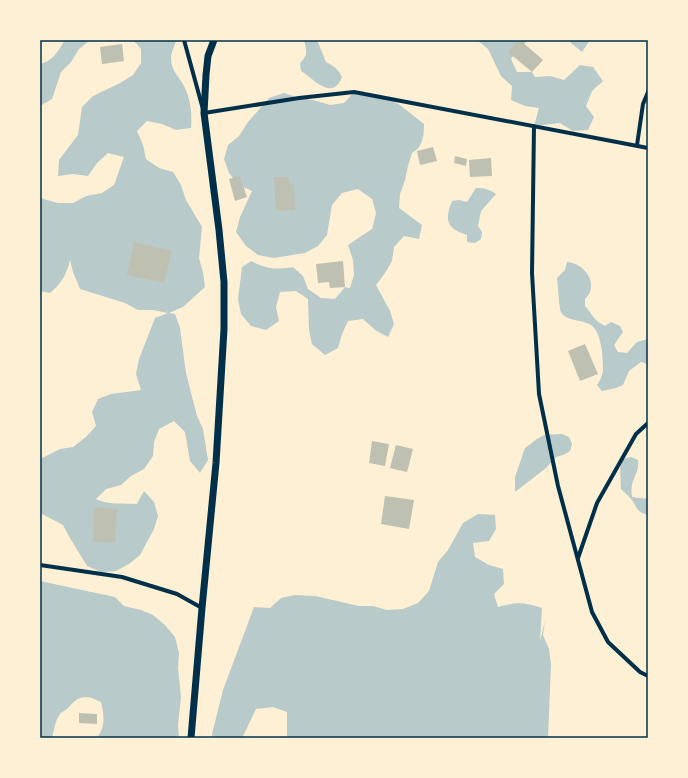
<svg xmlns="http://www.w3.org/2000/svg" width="688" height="778" font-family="'Noto Sans',sans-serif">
<rect width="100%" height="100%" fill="#fdf0d5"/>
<!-- green -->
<path fill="#b9caca" d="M65 40H90L79 49 71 62 61 72 52 99 40 106V64C52 62 59 50 65 40Z
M133 40H176C175 46 171 52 171 58 171 71 179 76 184 86 191 100 192 113 191 128L176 130 162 124 147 121 137 131 143 145 146 159 159 168 173 172 181 185 186 200 202 227 199 258 203 272 205 287 183 307 169 313 175 314 180 328 186 373 197 416 203 429 208 460 200 473 190 461 185 432 174 421 159 429 154 442 153 456 144 469 131 476 121 485 106 489 96 499C108 505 123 503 137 504L144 491 154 502 158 516 154 529 140 555 129 564 116 571 101 572 87 566 70 538 63 525 40 513V459L60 449 73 447 86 437 96 426 92 412 98 399 111 394 141 390 136 374 139 359 155 318 168 313 153 310H138L125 303 80 289 73 272 70 260C67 274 61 284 50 293L40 291V198L58 203H73L86 196 102 193 114 185 124 157 108 153 97 163 88 176 73 174 58 176 59 160 78 135 82 107 93 96 120 83 133 75 141 63V49Z
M304 40H317L326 62C334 66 338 69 342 77 332 102 314 79 301 71L300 63C308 55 307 51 304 40Z
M477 40H529L519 48 511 59 517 72H532L535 77 550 76 564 80 580 65 593 67 603 81 592 91 586 106 594 117 588 130 573 131 560 123 534 126 539 108 525 106 511 100 512 86 501 76 488 49Z
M570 40H590L582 52 571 43Z
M354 92 387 98 400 105 424 124C424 135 423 147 412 153L408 166 405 180 400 194 399 208 422 225 419 239 404 236 394 247 392 261 385 273 376 285 390 311 394 324 388 337 375 330 363 319 348 321 342 334 338 348 325 355 312 344 309 330 308 299 296 291 280 292 276 307 279 321 266 330 251 326 241 314 238 299 242 267 251 261C267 269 275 270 293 267L303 276 308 289 321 298 335 299 345 287 350 288 354 275 353 260 348 245 372 229 376 213 372 199 358 189 342 193 332 205 327 235 318 246 305 253 274 258 258 255 246 246 236 232 240 217 252 191 239 185 229 173 224 159 228 145 239 136 248 122 269 98 284 93 299 98 313 100 330 105 344 103Z
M476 188C484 188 489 189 496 194L481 211 478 226 482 232 481 239 475 243 467 242V235C447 229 444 221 452 201L459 200 467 202Z
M567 262C585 263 600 285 585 299V306C594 316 592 319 605 326L611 322 620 326 623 332 614 345 618 352 627 353 637 342 648 339V364L641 362 629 371 623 385 616 388 602 391 597 385C600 381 602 376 603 371 603 359 602 332 591 325 582 319 567 322 561 312 559 308 558 285 557 278L565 270Z
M562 434 569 437 572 444 570 451 563 455 556 457 546 468 515 492V477L525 448 537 439 544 435Z
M631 457 638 460C640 475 629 478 632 497L648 499V515C637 512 638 509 632 500 629 496 625 493 621 489L620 468 623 459Z
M478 514 495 515 496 529 489 541 473 543 475 557 489 565 503 569 504 584 494 594 498 607C518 602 522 602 542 608L540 641 545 621 543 635 549 649 551 664 548 738H287V712L273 707 256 709 242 738H213L212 734 223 690 254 607 270 608 281 598 295 595 315 596 359 606H373L387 610 403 609 418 603 429 591 438 562 448 550 463 523Z
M40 581 115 597 124 606 141 610 153 615 165 625 175 637 179 653 178 668 181 697 178 725 179 738H97C106 726 104 715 101 702 85 694 79 695 68 708 66 710 62 712 60 714 55 721 54 730 52 738H40Z"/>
<!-- building -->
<path fill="#bec0b2" d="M519 40H520L543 60 532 72 508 52Z
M122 44 124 61 102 64 100 47Z
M433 147 437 161 420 165 417 151Z
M455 156 467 159 466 166 454 163Z
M491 158 492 176 470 177 469 160Z
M240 176 247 197 235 201 229 179Z
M274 177H289L290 184H294L295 210 276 211Z
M134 242 172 251 164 283 127 275Z
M343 261 345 287 330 288 329 282 318 283 316 264Z
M585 344 598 374 580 381 568 351Z
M372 441 389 444 385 466 369 463Z
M396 445 413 449 407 472 390 468Z
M385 496 414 500 409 529 381 524Z
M94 507 117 509 115 543 93 541Z
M79 713 97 714V724L79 723Z"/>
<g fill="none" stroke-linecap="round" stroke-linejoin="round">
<!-- minor -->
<path stroke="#003049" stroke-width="4" d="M184 40 204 113 299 98 354 92 648 148
M534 126 532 273 539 394 558 486 592 612 608 642 640 672 648 676
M637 145 643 104 648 92
M578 558 597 503 636 434 648 423
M40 565 122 577 177 594 202 608"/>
<!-- tertiary -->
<path stroke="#003049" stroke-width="7" d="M191 738 202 608 216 463 224 329V282L219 230 204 113 206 75 208 56 214 40"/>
</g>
<!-- border -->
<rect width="688" height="778" fill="none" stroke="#fdf0d5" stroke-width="82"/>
<rect x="41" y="41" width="606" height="696" fill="none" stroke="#003049" stroke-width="1.5"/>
</svg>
